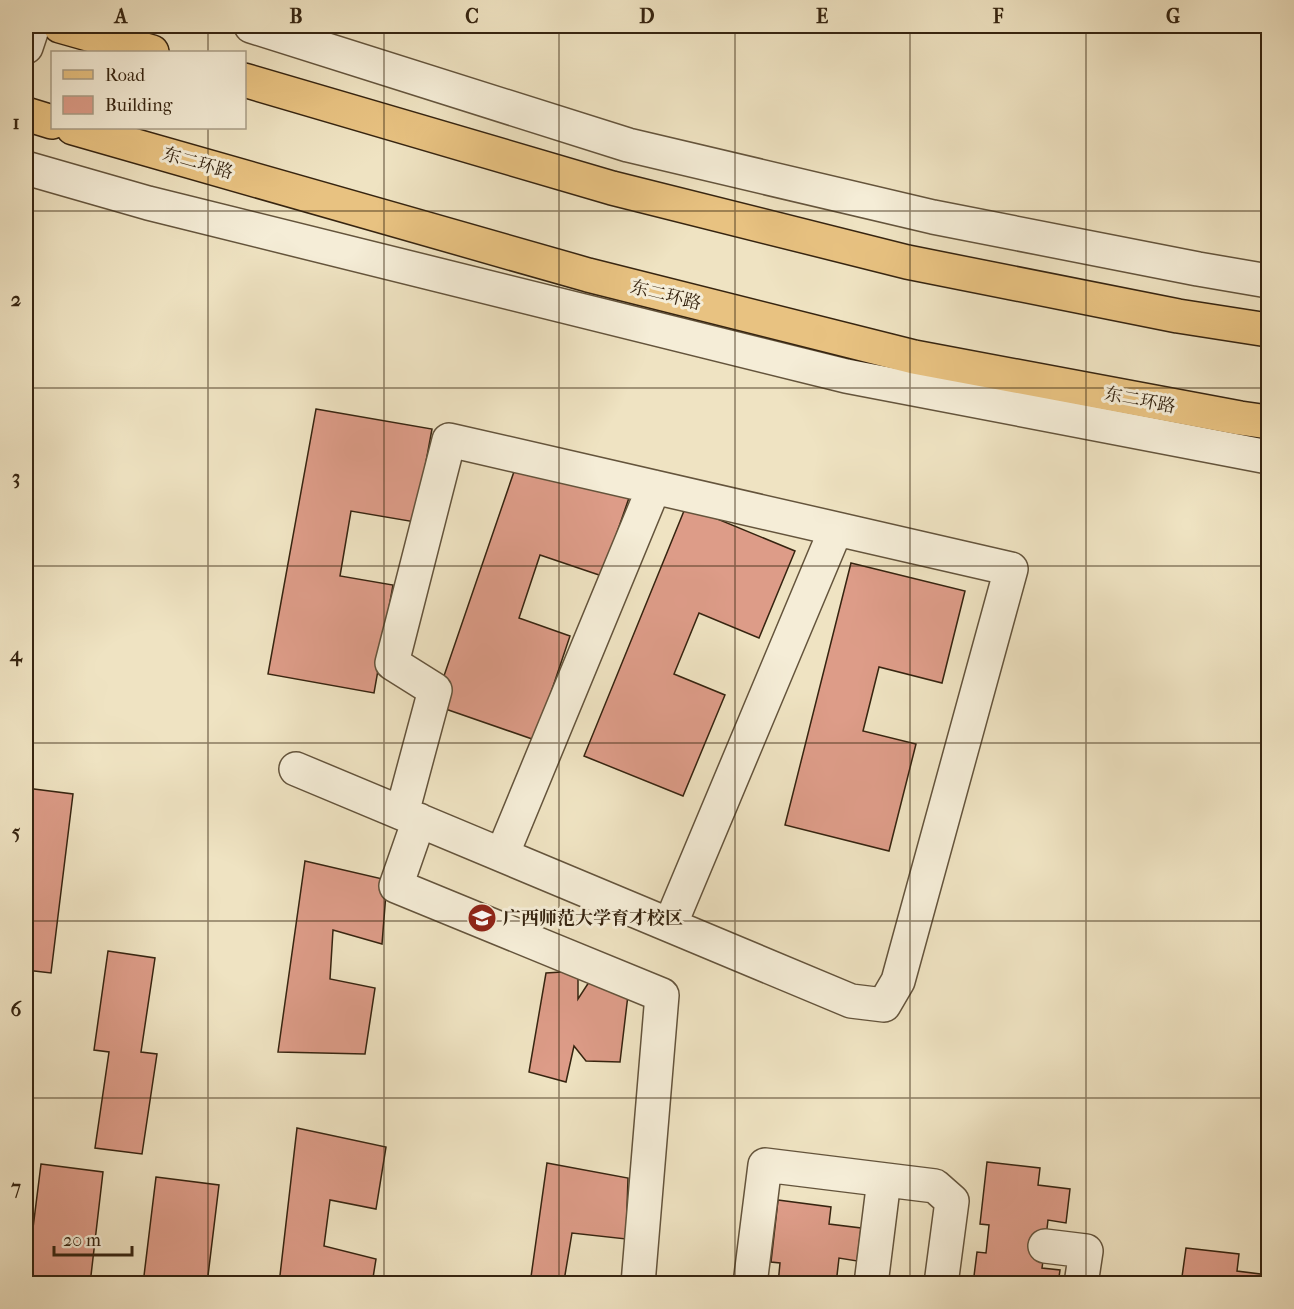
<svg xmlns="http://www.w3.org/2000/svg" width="1294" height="1309" font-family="'IM FELL French Canon','Noto Serif SC',serif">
<rect width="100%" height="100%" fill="#efe3c2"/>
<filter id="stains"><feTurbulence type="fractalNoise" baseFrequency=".00333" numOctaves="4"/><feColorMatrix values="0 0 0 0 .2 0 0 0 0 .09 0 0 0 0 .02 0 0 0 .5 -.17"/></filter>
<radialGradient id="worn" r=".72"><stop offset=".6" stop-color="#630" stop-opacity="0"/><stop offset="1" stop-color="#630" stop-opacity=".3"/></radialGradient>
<!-- building -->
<path fill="#dd9c88" stroke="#362410" stroke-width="1.5" d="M316 409 432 429 415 522 351 511 340 576 393 585 374 693 268 674Z
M518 460 630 495 602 576 540 555 519 618 570 636 535 740 434 705Z
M686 506 795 551 759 638 699 613 674 674 725 695 683 796 584 756Z
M851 563 965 591 942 683 879 667 863 731 916 744 889 851 785 825Z
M26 788 73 794 51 973 26 970Z
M305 861 387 880 382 944 333 930 330 979 375 988 365 1054 278 1052Z
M108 951 155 958 141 1052 157 1054 142 1154 95 1148 109 1052 94 1050Z
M578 971V999L591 979 628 995 620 1062 586 1061 574 1046 566 1082 529 1072 546 973Z
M297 1128 386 1147 376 1209 330 1200 324 1246 376 1259 372 1284H279Z
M987 1162 1040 1168 1038 1185 1070 1189 1066 1223 1048 1220 1045 1246 1042 1268 1060 1270 1058 1284H973L977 1252 986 1253 989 1225 980 1224Z
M547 1163 628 1178 626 1239 572 1233 564 1281 579 1284H530Z
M41 1164 103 1172 90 1284H26Z
M156 1177 219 1185 207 1284H143Z
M778 1200 831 1207 829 1224 861 1228 857 1261 839 1258 836 1284H778L780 1263 771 1262Z
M1186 1248 1239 1254 1237 1271 1268 1275 1267 1284H1181Z"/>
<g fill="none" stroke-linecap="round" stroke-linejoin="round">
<!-- minor casing -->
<g stroke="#64543c" stroke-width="36">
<path id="minor" d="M251 26 628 145 933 217 1198 269 1268 281
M26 47 33 26
M26 168 148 203 846 376 1268 457
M296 769 851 1001 884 1005 898 981 1011 569 449 440 392 663 435 690 402 813
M419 820 396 886 662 995 638 1284
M502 855 654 487
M670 925 836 529
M1045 1246 1086 1251 1081 1284
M750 1284 765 1165 935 1186 952 1201 941 1284
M871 1284 884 1180"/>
</g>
<!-- major casing -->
<g stroke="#362410" stroke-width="36">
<path id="major" d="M60 26 152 52
M244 80 612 188 907 262 1178 316 1268 330
M26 114 52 122
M73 128 588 275 914 357 1240 418 1268 422"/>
</g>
<!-- minor -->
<use href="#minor" stroke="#f5edd7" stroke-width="33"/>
<!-- major -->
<use href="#major" stroke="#e8c281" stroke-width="33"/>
</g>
<!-- grid -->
<path fill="none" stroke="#362410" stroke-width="1.5" stroke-opacity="0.55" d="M208 26V52M384 26V1284M559 26V1284M735 26V1284M910 26V1284M1086 26V1284M208 128V1284M26 211H1268M26 388H1268M26 566H1268M26 743H1268M26 921H1268M26 1098H1268"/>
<!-- icons -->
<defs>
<g id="university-disc" transform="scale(1.5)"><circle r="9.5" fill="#8f2418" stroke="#f5edd7"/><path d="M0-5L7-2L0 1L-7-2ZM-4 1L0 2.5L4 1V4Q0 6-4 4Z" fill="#fff"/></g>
</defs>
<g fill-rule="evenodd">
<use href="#university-disc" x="482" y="918"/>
</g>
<g text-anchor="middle" stroke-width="6" stroke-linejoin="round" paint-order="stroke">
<!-- street labels -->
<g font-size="18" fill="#362410" stroke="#f5edd7">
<text transform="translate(198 163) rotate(16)" y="6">东二环路</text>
<text transform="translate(666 295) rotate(14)" y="6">东二环路</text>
<text transform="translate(1140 400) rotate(11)" y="6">东二环路</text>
</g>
<!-- poi labels -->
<g font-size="18" font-weight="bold" fill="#362410" stroke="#f5edd7" text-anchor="start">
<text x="503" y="924">广西师范大学育才校区</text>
</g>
</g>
<!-- margin -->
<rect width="1294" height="1309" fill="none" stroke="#efe3c2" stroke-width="66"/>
<!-- legend -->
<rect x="51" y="51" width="195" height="78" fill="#f5edd7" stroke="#a99d87" stroke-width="1.5"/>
<rect x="63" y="70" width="30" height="9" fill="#e8c281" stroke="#a99d87" stroke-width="1.5"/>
<text x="105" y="81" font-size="18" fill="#362410">Road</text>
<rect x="63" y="96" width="30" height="18" fill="#dd9c88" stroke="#a99d87" stroke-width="1.5"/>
<text x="105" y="111" font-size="18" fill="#362410">Building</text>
<!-- scale -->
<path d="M54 1246v9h78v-9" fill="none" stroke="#362410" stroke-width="3"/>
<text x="63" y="1246" font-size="18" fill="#362410" stroke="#f5edd7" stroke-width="4.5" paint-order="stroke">20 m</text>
<rect x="33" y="33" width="1228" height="1243" fill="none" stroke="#362410" stroke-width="2"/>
<g font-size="20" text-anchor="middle" font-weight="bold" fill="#362410">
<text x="121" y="23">A</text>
<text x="296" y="23">B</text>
<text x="472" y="23">C</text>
<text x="647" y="23">D</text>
<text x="822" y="23">E</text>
<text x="998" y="23">F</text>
<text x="1173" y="23">G</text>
<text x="16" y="129">1</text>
<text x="16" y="306">2</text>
<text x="16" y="484">3</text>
<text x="16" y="661">4</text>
<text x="16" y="839">5</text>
<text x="16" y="1016">6</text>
<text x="16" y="1194">7</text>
</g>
<rect width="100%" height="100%" filter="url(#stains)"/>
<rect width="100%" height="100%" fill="url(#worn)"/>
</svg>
